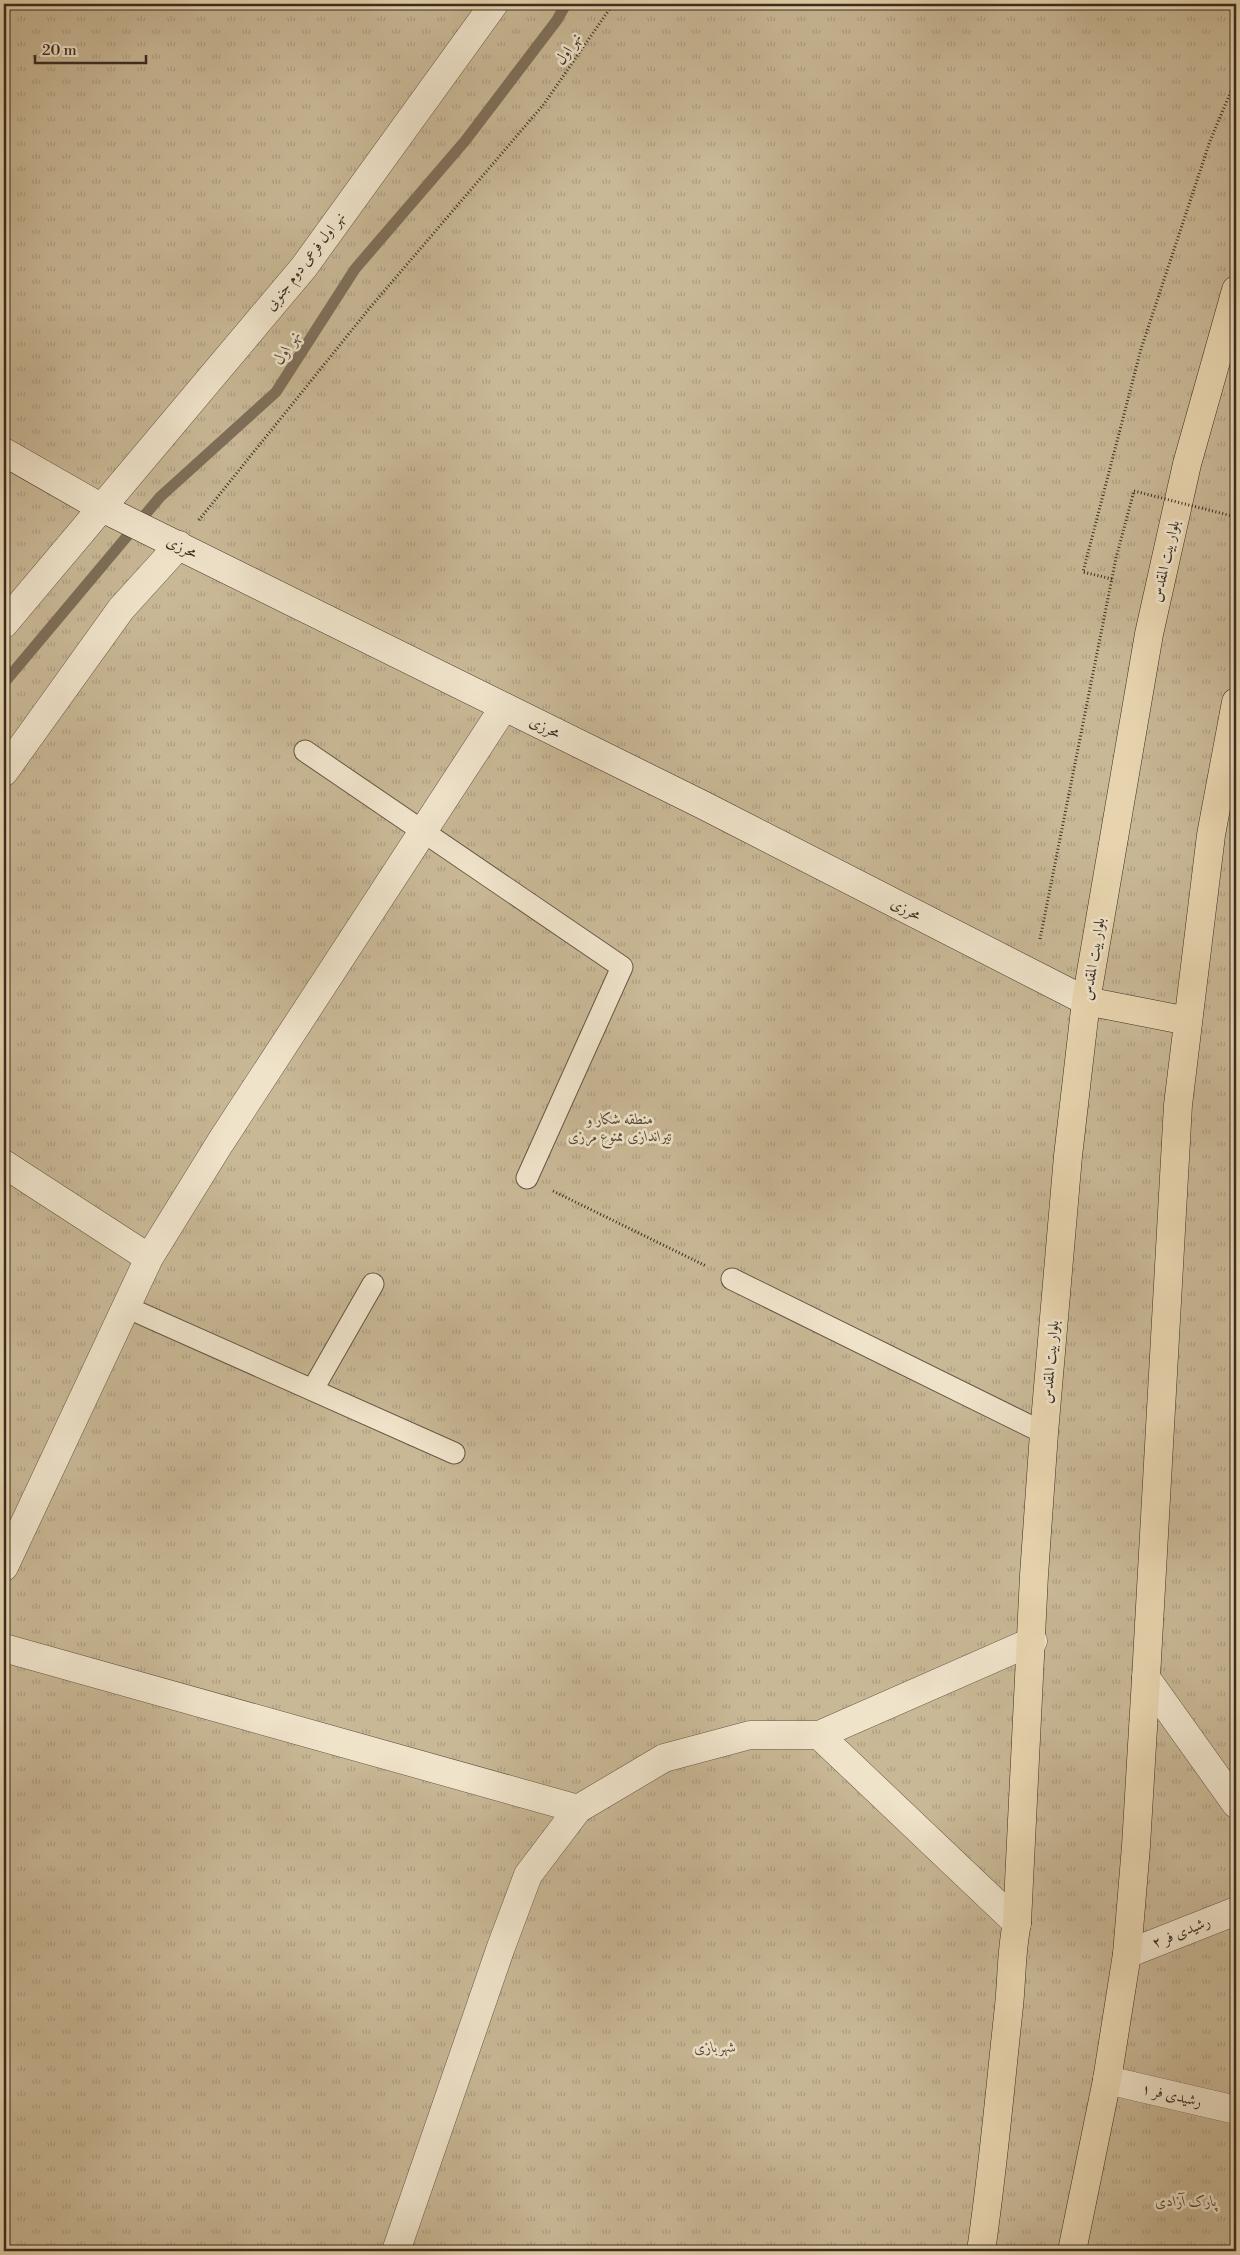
<svg xmlns="http://www.w3.org/2000/svg" width="1240" height="2255" font-family="'Libre Bodoni',Amiri,serif">
<defs>
<pattern id="park-tufts" width="24" height="20" patternUnits="userSpaceOnUse" patternTransform="scale(1.25)"><rect width="24" height="20" fill="#c9b896"/><path d="M3 7l-1-3M5 7V3M7 7l1-3M15 17l-1-3M17 17v-4M19 17l1-3" fill="none" stroke="#ad9e81"/></pattern>
</defs>
<rect width="100%" height="100%" fill="#e7d4ae"/>
<filter id="stains"><feTurbulence type="fractalNoise" baseFrequency=".004" numOctaves="4"/><feColorMatrix values="0 0 0 0 .2 0 0 0 0 .09 0 0 0 0 .02 0 0 0 .5 -.17"/></filter>
<radialGradient id="worn" r=".72"><stop offset=".6" stop-color="#630" stop-opacity="0"/><stop offset="1" stop-color="#630" stop-opacity=".3"/></radialGradient>
<!-- park -->
<path fill="url(#park-tufts)" stroke="#80725c" d="M4 4H1236V2251H4Z"/>
<g fill="none" stroke-linecap="round" stroke-linejoin="round">
<!-- stream -->
<path stroke="#7e6f59" stroke-width="11" d="M4 683 160 497 276 392 355 269 465 141 557 20 566 4"/>
<!-- lane casing -->
<g stroke="#645745" stroke-width="23">
<path id="lane" d="M305 751 622 967 527 1178
M732 1279 1044 1433
M126 1307 454 1453
M313 1389 373 1284"/>
</g>
<!-- street casing -->
<g stroke="#645745" stroke-width="29">
<path id="street" d="M4 624 304 267 494 4
M4 772 121 609 179 545
M4 1164 149 1258
M4 1567 149 1258 220 1143 504 707
M4 1648 578 1809
M1146 1678 1236 1804
M819 1735 1017 1923
M1127 1954 1236 1911
M1107 2080 1236 2110
M396 2251 501 1947 528 1875 578 1809 664 1758 750 1735H819L1033 1641"/>
</g>
<!-- secondary casing -->
<g stroke="#382d22" stroke-width="29">
<path id="secondary" d="M4 452 102 508 703 805 1086 1001"/>
</g>
<!-- primary casing -->
<g stroke="#382d22" stroke-width="29">
<path id="primary" d="M1086 1001 1188 1021
M981 2251C993 2170 1000 2088 1009 2006 1012 1978 1011 1951 1017 1923L1034 1575 1044 1433 1068 1156 1086 1001 1149 634 1187 464 1236 290
M1072 2251 1107 2080 1127 1954 1136 1846 1146 1678 1178 1105 1211 835 1236 702"/>
</g>
<!-- path -->
<path stroke="#382d22" stroke-width="3" stroke-dasharray="1 2.5" stroke-linecap="butt" d="M199 520 368 310 544 104 613 4
M1112 579 1083 572 1141 349 1210 141 1236 79
M1040 939 1116 558 1134 491
M553 1191 706 1266"/>
<!-- lane -->
<use href="#lane" stroke="#efe3ca" stroke-width="21"/>
<!-- street -->
<use href="#street" stroke="#efe3ca" stroke-width="28"/>
<!-- secondary -->
<use href="#secondary" stroke="#efe3ca" stroke-width="28"/>
<!-- primary -->
<use href="#primary" stroke="#e7d4ae" stroke-width="28"/>
<!-- path-bridge -->
<path stroke="#382d22" stroke-width="3" stroke-dasharray="1 2.5" stroke-linecap="butt" d="M1134 491 1236 517"/>
</g>
<g text-anchor="middle" stroke-width="5" stroke-linejoin="round" paint-order="stroke">
<!-- street labels -->
<g font-size="15" fill="#382d22" stroke="#efe3ca">
<text transform="translate(568 49) rotate(-56)" y="5">نهر اول</text>
<text transform="translate(305 261) rotate(-52)" y="5">نهر اول فرعی دوم جنوبی</text>
<text transform="translate(182 547) rotate(26)" y="5">محرزی</text>
<text transform="translate(1165 561) rotate(-77)" y="5">بلوار بیت المقدس</text>
<text transform="translate(545 727) rotate(26)" y="5">محرزی</text>
<text transform="translate(906 909) rotate(27)" y="5">محرزی</text>
<text transform="translate(1093 959) rotate(-81)" y="5">بلوار بیت المقدس</text>
<text transform="translate(1050 1362) rotate(-85)" y="5">بلوار بیت المقدس</text>
<text transform="translate(1181 1932) rotate(-22)" y="5">رشیدی فر ۲</text>
<text transform="translate(1172 2095) rotate(13)" y="5">رشیدی فر ۱</text>
</g>
<!-- park labels -->
<g font-size="15" font-style="italic" fill="#554939" stroke="#efe3ca">
<text x="620" y="1124">منطقه شکار و<tspan x="620" dy="17">تیراندازی ممنوع مرزی</tspan></text>
<text x="715" y="2052">شهربازی</text>
<text x="1186" y="2206">پارک آزادی</text>
</g>
<!-- water labels -->
<g font-size="16" font-style="italic" fill="#554839" stroke="#efe3ca">
<text transform="translate(286 347) rotate(-57)" y="6">نهر اول</text>
</g>
</g>
<!-- margin -->
<rect width="1240" height="2255" fill="none" stroke="#e7d4ae" stroke-width="20"/>
<rect x="5" y="5" width="1230" height="2245" fill="none" stroke="#382d22" stroke-width="2.5"/>
<rect x="10" y="10" width="1220" height="2235" fill="none" stroke="#382d22"/>
<!-- scale -->
<path d="M35 55v8h111v-8" fill="none" stroke="#382d22" stroke-width="2.5"/>
<text x="42" y="55" font-size="15" fill="#382d22" stroke="#efe3ca" stroke-width="4" paint-order="stroke">20 m</text>
<rect width="100%" height="100%" filter="url(#stains)"/>
<rect width="100%" height="100%" fill="url(#worn)"/>
</svg>
